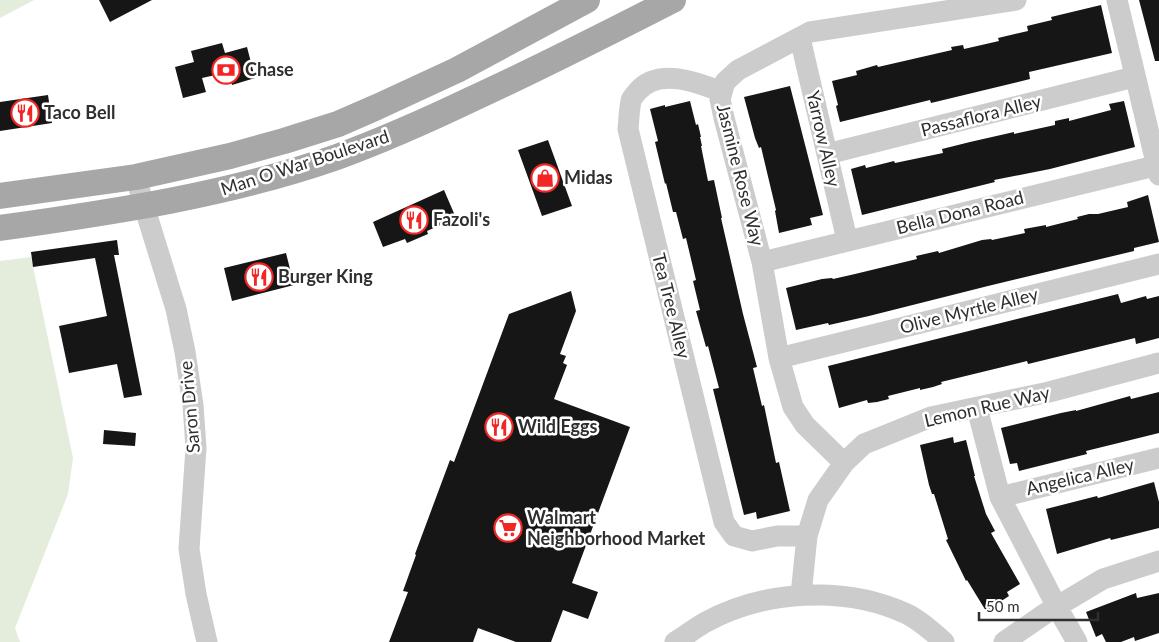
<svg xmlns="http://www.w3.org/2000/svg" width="1159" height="642" font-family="Lato,sans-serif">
<rect width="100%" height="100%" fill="#fff"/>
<!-- green -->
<path fill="#e4eddc" d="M0 0H34L0 18Z
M31 257 73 458 68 494 15 628 20 642H0V261Z"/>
<!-- building -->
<path fill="#161616" d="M99 0H152L110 22Z
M1139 0H1159V61H1155Z
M1101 5 1112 53 1029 72 1030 79 931 103 930 100 840 122 836 106 838 105 832 81 857 75 856 71 877 65 878 67 952 50 951 47 963 45 964 49 999 41 998 38 1028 31 1027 26 1052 20 1051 17Z
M222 43 225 53 247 47 255 78 232 85 229 72 202 78 206 92 183 98 175 67 194 62 191 51Z
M790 86 823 215 810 218 812 225 779 233 775 211 776 210 761 147 759 148 755 138 744 97Z
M48 95 52 123 0 131V102Z
M690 101 696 125 698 124 701 137H700L702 146H701L708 181 714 180 722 218H721L743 314 757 367 753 368 762 406 764 405 776 463 779 462 790 511 757 519 756 512 744 515 713 389 719 388 708 346 706 347 696 311 700 310 693 281 696 280 686 238 683 239 676 212H673L666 183 665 184 655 142 658 141 650 109 665 105V107Z
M1124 101 1135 147 1050 169 994 180 995 182 862 215 851 169 865 165 866 168 894 161 895 163 943 153 942 149 970 142 1014 132V134L1055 125V121L1069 118V121L1111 110 1109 104Z
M548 140 572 206 542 216 518 150Z
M444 190 456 218 427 231 428 234 407 243 405 239 383 247 373 222Z
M1148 195 1159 242 1134 248V251L988 286 869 316 829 325 828 323 796 330 786 288 822 279 832 278 833 279 855 274 917 259 916 256 938 251 939 253 982 240 991 239 992 240 1025 233 1024 229 1046 225V227L1078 219 1077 217 1089 214H1098L1128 207 1127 202Z
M117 240 119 255H114L142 395 124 398 117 364 69 373 59 326 107 316 95 258 33 267 31 252Z
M286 253 294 285 232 301 224 268Z
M571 291 576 311 560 354 566 356 563 363 567 365 554 399 630 427 572 583 598 592 588 619 563 610 551 642H516L478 628 473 642H389L408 592 403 591 416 555 415 554 450 460 454 462 509 314Z
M1118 294 1121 303 1146 296 1147 299 1159 296V338L1136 344 1135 338 1028 364 1027 361 941 382 942 384 933 387 920 390V388L888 396 889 399 877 402 868 403 867 400 839 408 828 366Z
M1159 392V433L1086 451 1087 454 1019 471 1017 463 1010 464 1001 428 1061 413 1076 410V411L1130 396 1131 399Z
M104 430 136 433 135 446 103 444Z
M953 437 954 443 966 440 975 476H974L986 514 995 531 991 533 1020 584 1007 592 1009 596 986 611 967 580 966 581 946 540 948 539 934 494H932L929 485 920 445Z
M1154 482 1159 502V528L1111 540 1110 538 1057 554 1046 509 1097 496 1098 498Z
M1136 593 1137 598 1159 593V633L1135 641 1134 637 1121 642H1106L1102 634 1096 637 1086 612Z"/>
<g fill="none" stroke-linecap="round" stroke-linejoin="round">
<!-- minor -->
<path stroke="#ccc" stroke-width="21" d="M1117 0 1159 175
M800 38 847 240
M722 92C697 82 658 67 637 92 635 95 631 98 631 101 629 110 629 120 628 129L724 522 734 536 752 541 777 536H807
M827 154 1134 77
M136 177 144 206 176 309 185 352 193 405 196 448 189 549 196 594 207 642
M762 262 1159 165
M779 358 1159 264
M977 408 1000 497 1057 607 1077 642
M844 463 805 425 793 407 779 358 762 262 724 118 720 99 725 82 738 70 810 32 1016 0
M1000 497 1159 458
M801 595 807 536 818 500 844 463 864 444 931 417 1049 392 1159 363
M675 642C685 636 694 629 704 623 764 590 845 585 907 614 921 621 933 632 944 642
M1004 642 1046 613 1103 579 1159 561"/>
<!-- major -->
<path stroke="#a7a7a7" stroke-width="26" d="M0 196 136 177 230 156 284 141 338 124 377 107 457 70 587 0
M0 228C114 212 228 195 337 157 383 140 428 120 472 99 540 68 606 34 673 0"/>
</g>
<!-- icons -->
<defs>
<g id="bank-ring" transform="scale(1.4375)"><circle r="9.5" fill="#fff" stroke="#f22725" stroke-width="1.5"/><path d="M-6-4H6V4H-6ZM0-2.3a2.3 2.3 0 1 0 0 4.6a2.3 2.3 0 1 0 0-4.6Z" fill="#f22725"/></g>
<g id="restaurant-ring" transform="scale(1.4375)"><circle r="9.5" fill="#fff" stroke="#f22725" stroke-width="1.5"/><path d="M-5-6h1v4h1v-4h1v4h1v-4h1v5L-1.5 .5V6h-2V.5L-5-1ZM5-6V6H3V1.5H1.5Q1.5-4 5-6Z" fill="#f22725"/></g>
<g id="shop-ring" transform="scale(1.4375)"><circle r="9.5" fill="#fff" stroke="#f22725" stroke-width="1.5"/><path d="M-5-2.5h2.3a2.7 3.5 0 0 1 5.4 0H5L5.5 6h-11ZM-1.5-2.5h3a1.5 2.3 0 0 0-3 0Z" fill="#f22725"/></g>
<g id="supermarket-ring" transform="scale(1.4375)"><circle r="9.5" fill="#fff" stroke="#f22725" stroke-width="1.5"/><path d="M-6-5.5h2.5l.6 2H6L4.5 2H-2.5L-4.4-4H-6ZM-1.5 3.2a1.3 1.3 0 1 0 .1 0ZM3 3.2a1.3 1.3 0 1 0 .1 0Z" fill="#f22725"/></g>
</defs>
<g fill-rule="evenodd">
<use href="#bank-ring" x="226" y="70"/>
<use href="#restaurant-ring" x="25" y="113"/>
<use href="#shop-ring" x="545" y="178"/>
<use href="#restaurant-ring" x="414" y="220"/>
<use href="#restaurant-ring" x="259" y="277"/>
<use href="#restaurant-ring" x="499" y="427"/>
<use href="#supermarket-ring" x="508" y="528"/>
</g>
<g text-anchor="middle" stroke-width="5" stroke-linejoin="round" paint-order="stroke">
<!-- poi labels -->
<g font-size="18" font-weight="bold" fill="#2f2f2f" stroke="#fff" text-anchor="start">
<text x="245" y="76">Chase</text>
<text x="44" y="119">Taco Bell</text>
<text x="564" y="184">Midas</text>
<text x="433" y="226">Fazoli's</text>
<text x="278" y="283">Burger King</text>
<text x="518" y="433">Wild Eggs</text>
<text x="527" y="524">Walmart<tspan x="527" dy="21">Neighborhood Market</tspan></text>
</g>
<!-- street labels -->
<g font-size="18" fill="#2f2f2f" stroke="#fff">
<text transform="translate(981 116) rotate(-14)" y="6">Passaflora Alley</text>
<text transform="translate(823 139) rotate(77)" y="6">Yarrow Alley</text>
<text transform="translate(305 163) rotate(-18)" y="6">Man O War Boulevard</text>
<text transform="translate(740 175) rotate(76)" y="6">Jasmine Rose Way</text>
<text transform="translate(960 213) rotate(-14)" y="6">Bella Dona Road</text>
<text transform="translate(671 306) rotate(76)" y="6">Tea Tree Alley</text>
<text transform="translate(969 311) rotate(-14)" y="6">Olive Myrtle Alley</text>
<text transform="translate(190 407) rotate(-95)" y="6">Saron Drive</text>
<text transform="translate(987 407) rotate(-13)" y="6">Lemon Rue Way</text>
<text transform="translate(1080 477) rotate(-13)" y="6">Angelica Alley</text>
</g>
</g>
<!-- scale -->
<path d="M979 612v8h119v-8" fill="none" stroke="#2f2f2f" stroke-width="2.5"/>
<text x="986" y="612" font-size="15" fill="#2f2f2f" stroke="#ffffff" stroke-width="4" paint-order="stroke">50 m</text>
</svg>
